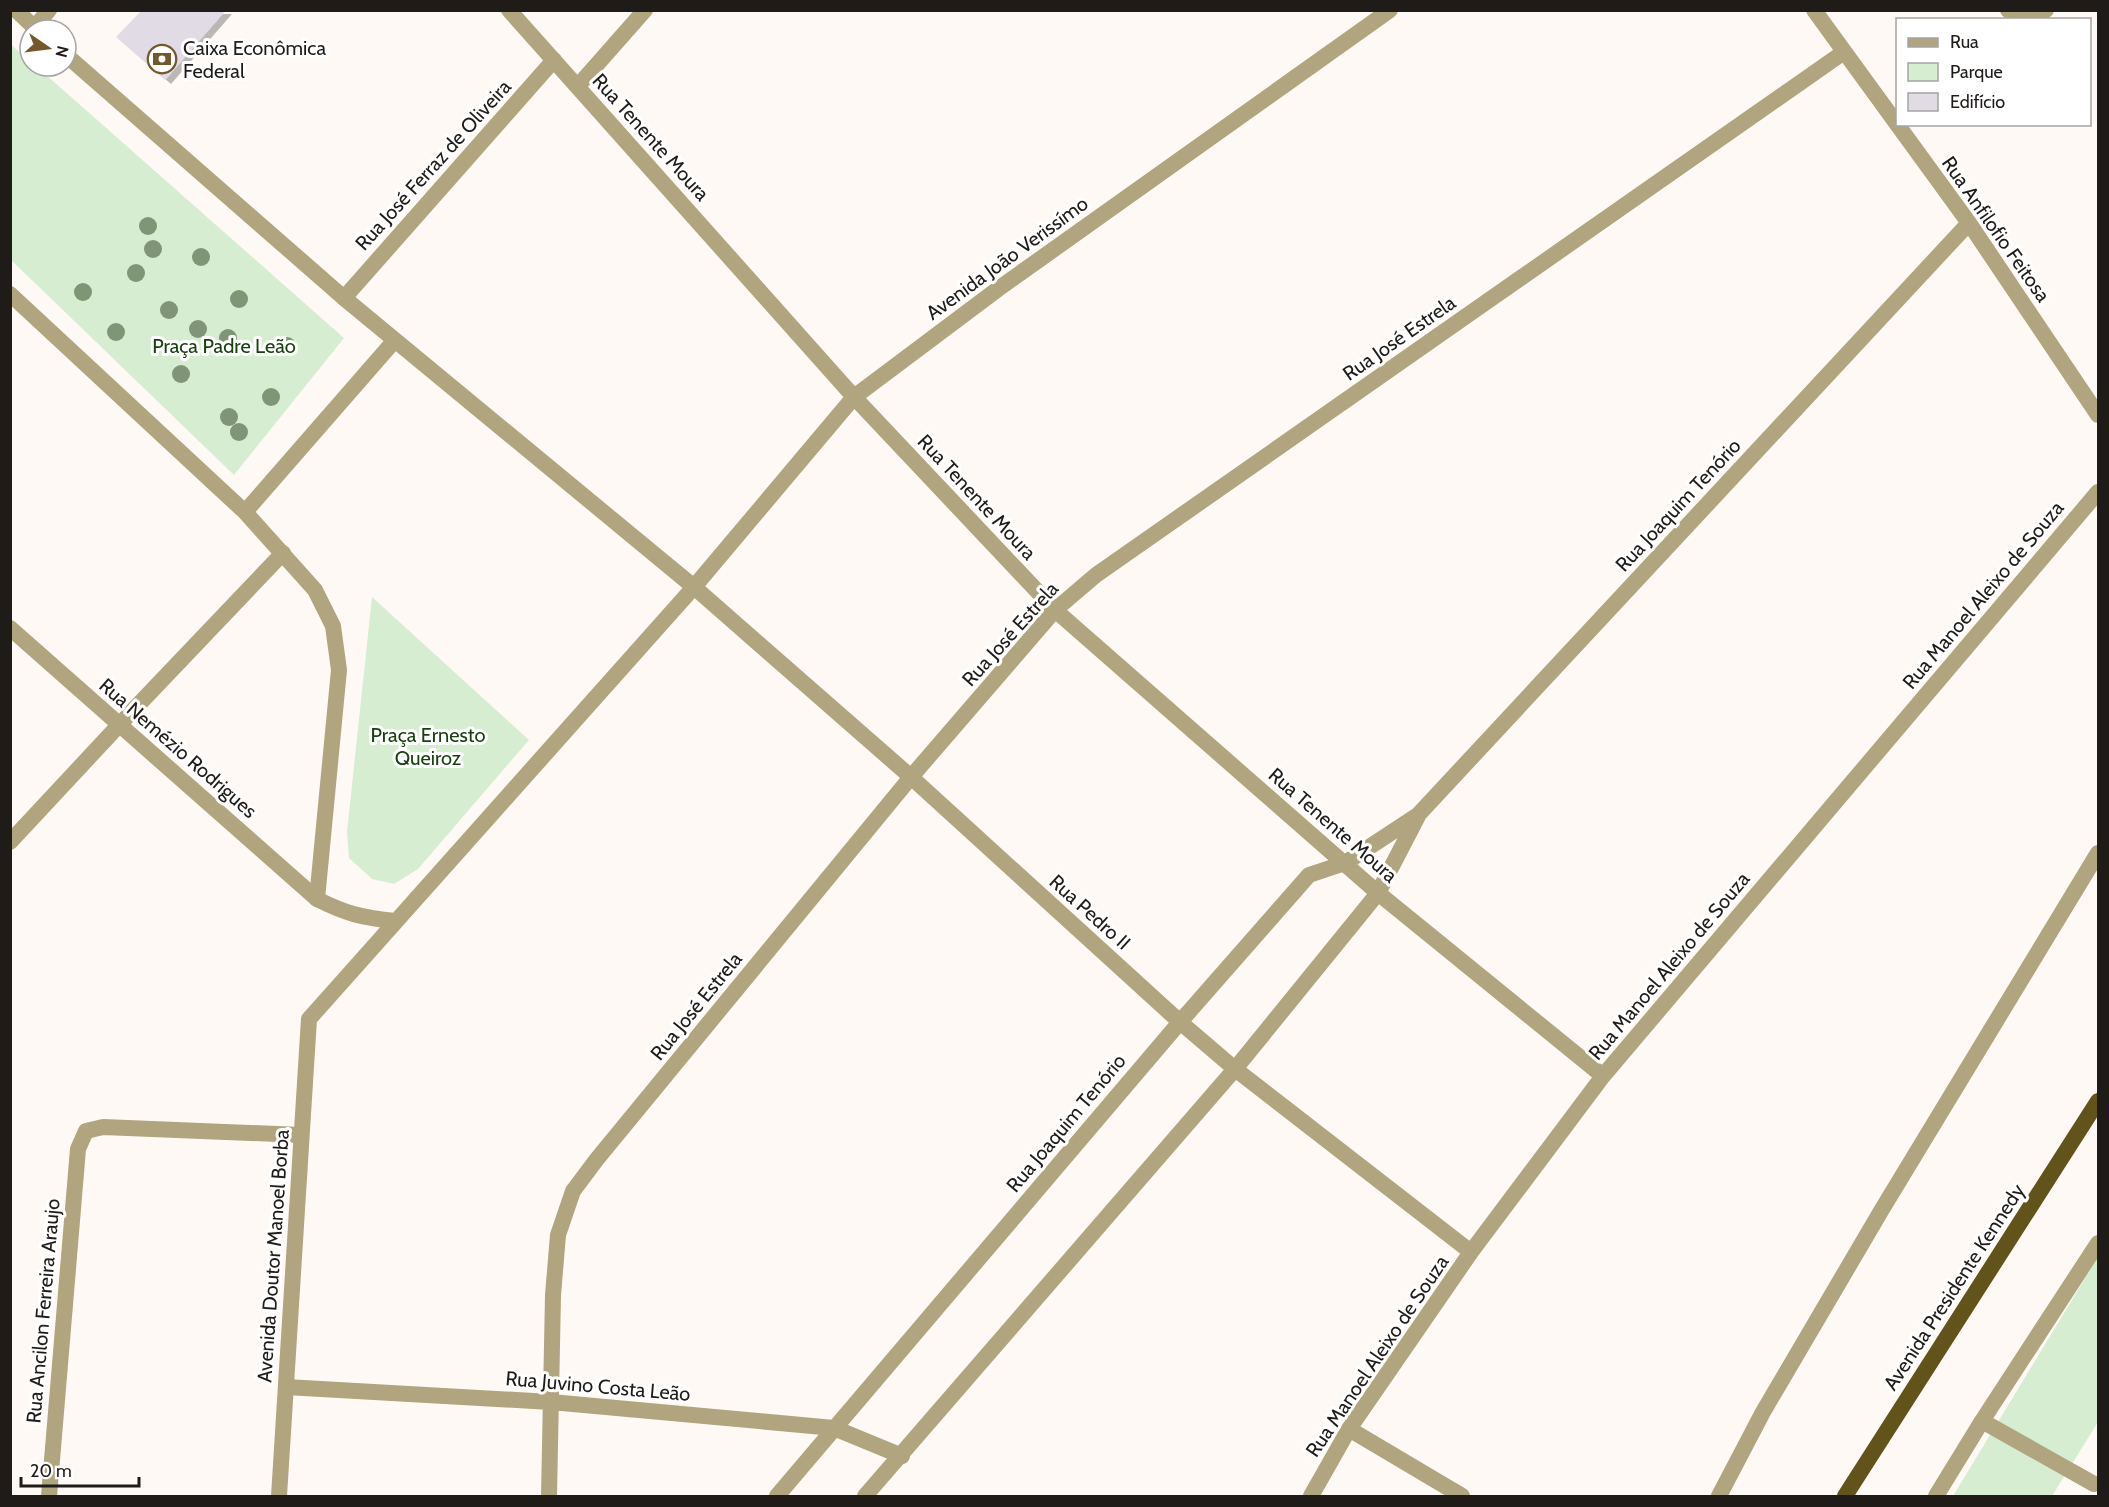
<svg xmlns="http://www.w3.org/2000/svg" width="2109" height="1507" font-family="Cabin,sans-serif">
<defs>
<filter id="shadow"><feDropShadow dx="6" dy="4" stdDeviation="0" flood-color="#0004"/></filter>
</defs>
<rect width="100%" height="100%" fill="#fef9f5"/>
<!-- green -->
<path fill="#d6edd1" d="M10 44 30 61V66H36L344 338 234 475 11 260Z
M372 597 529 740 418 869 394 884 372 879 349 858 347 832Z
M2098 1257V1422L2052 1496H1953Z"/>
<!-- building -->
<path fill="#e0dbe4" filter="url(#shadow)" d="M142 10H226L165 80 116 37Z"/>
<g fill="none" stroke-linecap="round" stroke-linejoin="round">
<!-- service -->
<path stroke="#b0a57f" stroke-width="16" d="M578 86 645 10"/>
<!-- pedestrian -->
<path stroke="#b0a57f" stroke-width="16" d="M34 28 49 10
M344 298 554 60"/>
<!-- minor -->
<path stroke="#b0a57f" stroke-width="16" d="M509 10 854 397 1055 610 1378 893 1603 1076
M1814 10 1969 223 2098 415
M2008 10C2020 22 2033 20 2046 10
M694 587 911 777 1180 1022 1235 1069 1471 1252
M10 628 317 899
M10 842 120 724 283 553
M286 1387 551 1402 834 1428 902 1456
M1982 1421 2094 1484
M1349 1429 1462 1496
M49 1496 78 1149 86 1131 103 1127 301 1135
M549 1496 553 1295 558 1235 573 1191 597 1159 911 777 1055 610 1096 575 1844 52
M777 1496 1180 1022 1309 875 1345 863 1418 815 1969 223
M865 1496 1235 1069 1378 893 1418 816
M1311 1496 1349 1429 1471 1252 1603 1076 2098 492
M1719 1496 1763 1412 1881 1211 2098 853
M1936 1496 1982 1421 2098 1243"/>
<!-- tertiary -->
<path stroke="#b0a57f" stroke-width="16" d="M16 10 37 30
M66 55 344 298 694 587
M10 294 245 512 315 590 333 626 339 670 317 899C346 914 364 918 395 921
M245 512 395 340
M279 1496 309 1019 694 587 854 397 998 289 1390 10"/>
<!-- trunk -->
<path stroke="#62531a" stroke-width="16" d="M1845 1496 2098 1101"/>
</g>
<!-- trees -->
<g fill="#809476">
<circle cx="148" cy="226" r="9"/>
<circle cx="153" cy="249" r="9"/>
<circle cx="201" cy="257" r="9"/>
<circle cx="136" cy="273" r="9"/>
<circle cx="83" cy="292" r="9"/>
<circle cx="239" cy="299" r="9"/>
<circle cx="169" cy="310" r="9"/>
<circle cx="198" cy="329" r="9"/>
<circle cx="116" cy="332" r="9"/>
<circle cx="228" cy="338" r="9"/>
<circle cx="287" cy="346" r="9"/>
<circle cx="181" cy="374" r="9"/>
<circle cx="271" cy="397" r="9"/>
<circle cx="229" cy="417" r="9"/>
<circle cx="239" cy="432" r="9"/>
</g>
<!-- icons -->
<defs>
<g id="bank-ring" transform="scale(1.5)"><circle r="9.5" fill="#fff" stroke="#74582b" stroke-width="1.5"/><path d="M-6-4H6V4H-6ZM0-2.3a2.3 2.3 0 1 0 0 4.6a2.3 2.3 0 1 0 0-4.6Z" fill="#74582b"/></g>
</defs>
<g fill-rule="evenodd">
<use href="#bank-ring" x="162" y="59"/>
</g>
<g text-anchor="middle" stroke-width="6" stroke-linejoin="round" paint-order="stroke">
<!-- poi labels -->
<g font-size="20" fill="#1e1b19" stroke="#fff" text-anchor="start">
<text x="183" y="55">Caixa Econômica<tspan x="183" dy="23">Federal</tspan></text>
</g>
<!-- street labels -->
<g font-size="20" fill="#1e1b19" stroke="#fff">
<text transform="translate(651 137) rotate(48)" y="7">Rua Tenente Moura</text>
<text transform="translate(433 165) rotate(-48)" y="7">Rua José Ferraz de Oliveira</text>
<text transform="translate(1996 229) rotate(55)" y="7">Rua Anfilofio Feitosa</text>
<text transform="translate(1007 258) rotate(-36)" y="7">Avenida João Verissímo</text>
<text transform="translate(1399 338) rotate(-35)" y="7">Rua José Estrela</text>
<text transform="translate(977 497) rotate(47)" y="7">Rua Tenente Moura</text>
<text transform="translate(1678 505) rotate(-47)" y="7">Rua Joaquim Tenório</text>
<text transform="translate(1983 595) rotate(-50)" y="7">Rua Manoel Aleixo de Souza</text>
<text transform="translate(1010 634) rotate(-48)" y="7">Rua José Estrela</text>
<text transform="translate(178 748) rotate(41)" y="7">Rua Nemézio Rodrigues</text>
<text transform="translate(1333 825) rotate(41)" y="7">Rua Tenente Moura</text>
<text transform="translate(1090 912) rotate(42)" y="7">Rua Pedro II</text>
<text transform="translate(1669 966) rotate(-50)" y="7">Rua Manoel Aleixo de Souza</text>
<text transform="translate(696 1006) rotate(-51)" y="7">Rua José Estrela</text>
<text transform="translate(1066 1123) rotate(-50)" y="7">Rua Joaquim Tenório</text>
<text transform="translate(273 1256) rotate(-86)" y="7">Avenida Doutor Manoel Borba</text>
<text transform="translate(1954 1287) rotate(-57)" y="7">Avenida Presidente Kennedy</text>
<text transform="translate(43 1311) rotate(-85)" y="7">Rua Ancilon Ferreira Araujo</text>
<text transform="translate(1377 1356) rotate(-56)" y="7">Rua Manoel Aleixo de Souza</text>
<text transform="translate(598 1386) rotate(5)" y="7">Rua Juvino Costa Leão</text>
</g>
<!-- park labels -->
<g font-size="20" fill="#18410f" stroke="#fff">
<text x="224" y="353">Praça Padre Leão</text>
<text x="428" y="742">Praça Ernesto<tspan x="428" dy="23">Queiroz</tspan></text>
</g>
</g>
<!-- border -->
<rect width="2109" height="1507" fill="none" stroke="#1e1b19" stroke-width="24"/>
<!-- legend -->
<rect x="1896" y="18" width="195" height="108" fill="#ffffff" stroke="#a5a4a3" stroke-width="1.5"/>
<rect x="1908" y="38" width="30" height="9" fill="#b0a57f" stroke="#a5a4a3" stroke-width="1.5"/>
<text x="1950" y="48" font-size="18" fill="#1e1b19">Rua</text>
<rect x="1908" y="63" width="30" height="18" fill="#d6edd1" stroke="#a5a4a3" stroke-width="1.5"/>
<text x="1950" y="78" font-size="18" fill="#1e1b19">Parque</text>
<rect x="1908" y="93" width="30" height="18" fill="#e0dbe4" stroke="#a5a4a3" stroke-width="1.5"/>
<text x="1950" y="108" font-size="18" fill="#1e1b19">Edifício</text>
<!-- north arrow -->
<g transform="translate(48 48) rotate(104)"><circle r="28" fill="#ffffff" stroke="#a5a4a3" stroke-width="1.5"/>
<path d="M0-4.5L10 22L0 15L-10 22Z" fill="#74582b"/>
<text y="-9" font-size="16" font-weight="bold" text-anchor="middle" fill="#1e1b19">N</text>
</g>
<!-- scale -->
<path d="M21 1477v9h118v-9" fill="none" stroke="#1e1b19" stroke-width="3"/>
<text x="30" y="1477" font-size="18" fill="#1e1b19" stroke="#ffffff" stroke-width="4.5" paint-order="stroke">20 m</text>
</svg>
